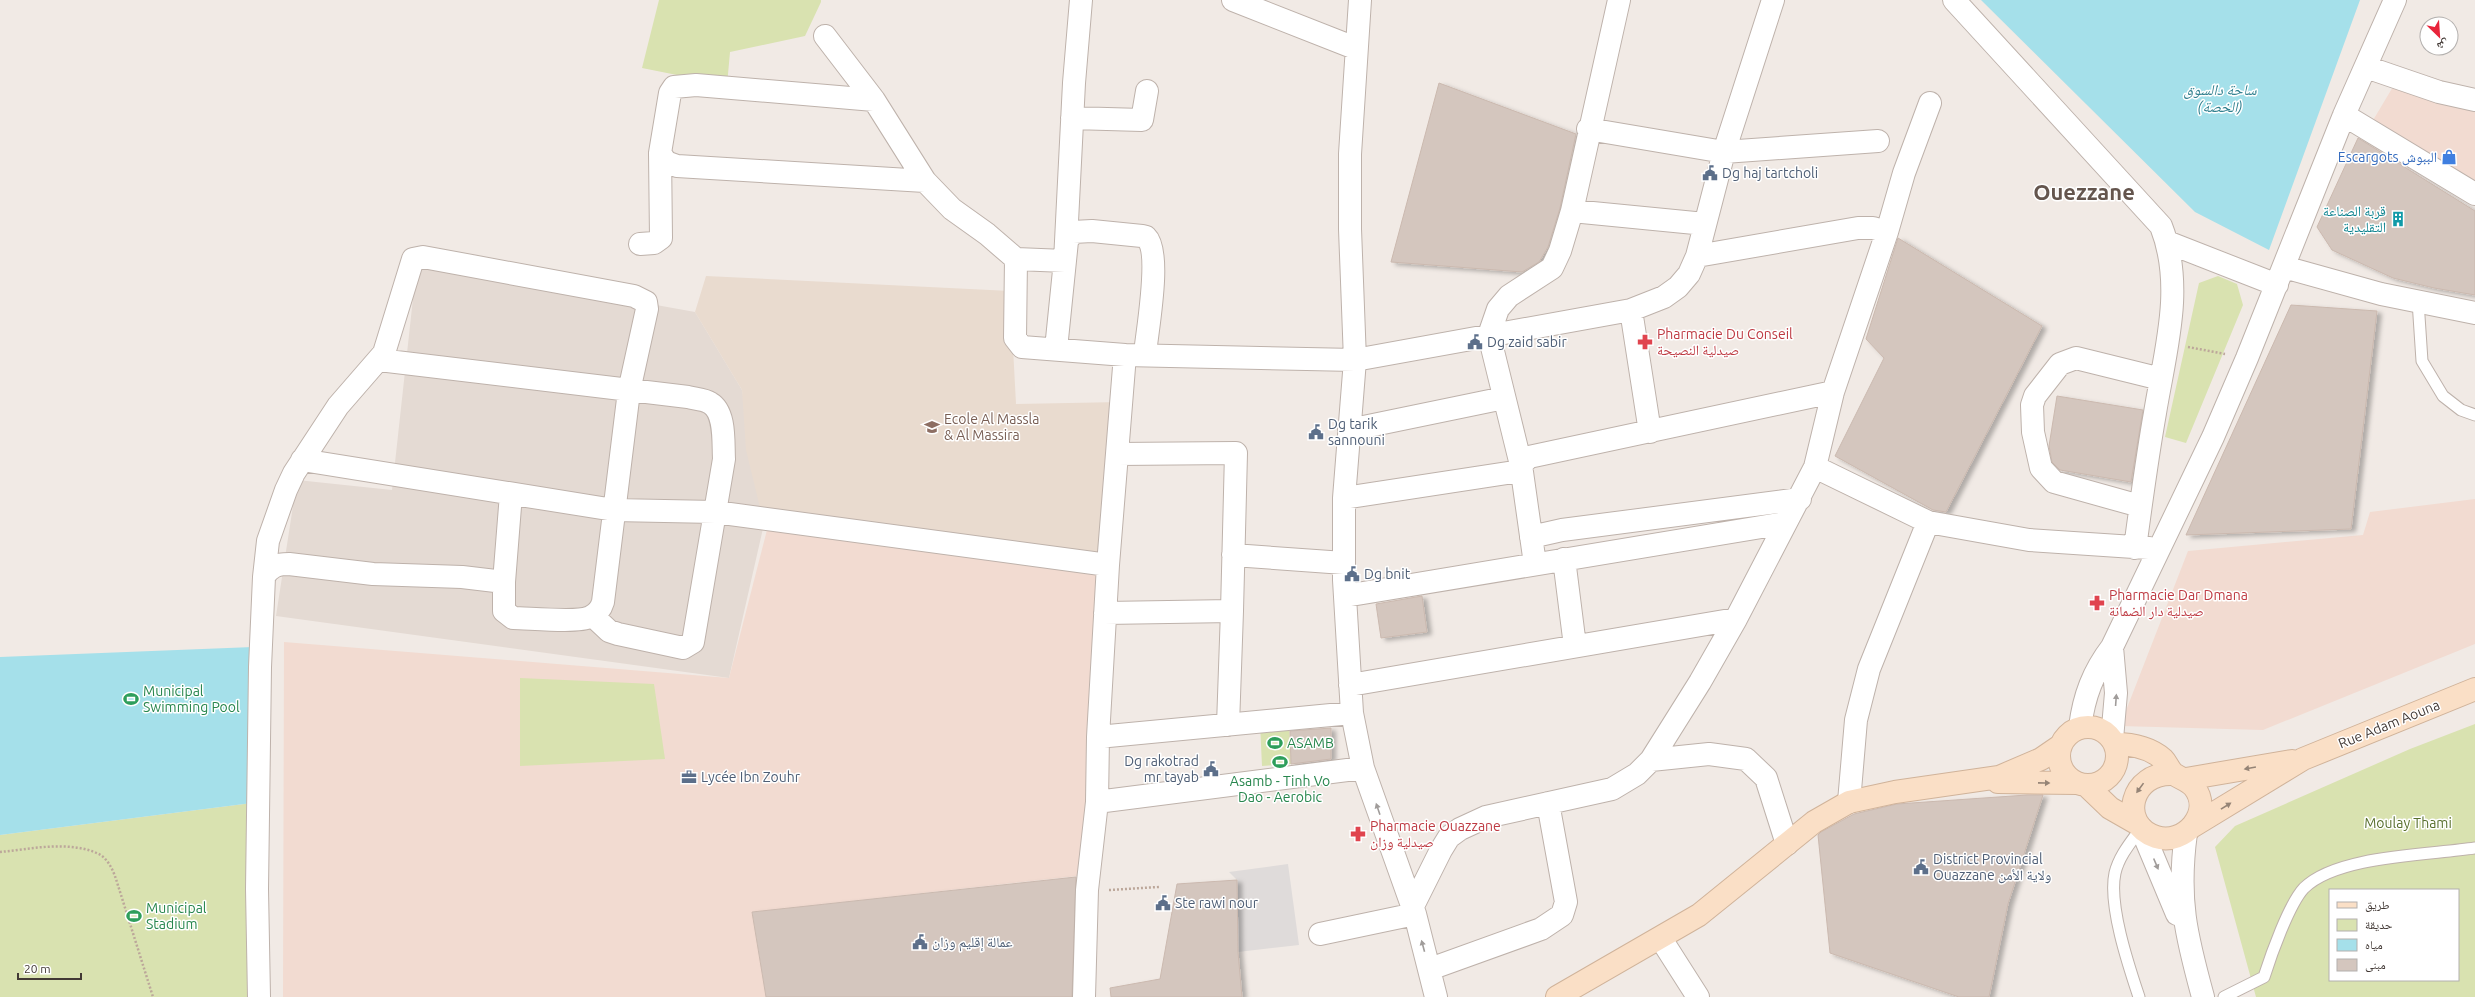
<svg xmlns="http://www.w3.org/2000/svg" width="2475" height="997" font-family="Ubuntu,'Noto Naskh Arabic',sans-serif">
<defs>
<filter id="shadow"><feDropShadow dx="4.5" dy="2.5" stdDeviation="2" flood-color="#0004"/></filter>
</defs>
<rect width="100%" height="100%" fill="#f1eae5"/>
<!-- residential -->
<path fill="#e4dad3" d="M417 262 695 312 742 390 764 524 729 678 276 616 297 480 392 490Z"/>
<!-- commercial -->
<path fill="#f2dbd1" d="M2403 70 2475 100V188L2369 127Z
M2475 499V644L2263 730 2120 726 2188 551 2363 535 2370 512Z
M768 526 1109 576 1087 875 752 912 766 997H283L284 642 729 678Z"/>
<!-- education -->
<path fill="#e9dbcf" d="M706 276 1010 291 1016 404 1121 402 1109 576 764 524 746 450 742 390 695 312Z"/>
<!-- green -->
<path fill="#d9e2b0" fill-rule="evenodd" d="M659 0H821V2L805 36 730 52 727 85 642 68Z
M2218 276 2237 284 2243 305 2186 443 2165 437 2199 283Z
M520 678 654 684 665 759 520 766Z
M1289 721 1291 764 1262 766 1260 723Z
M2475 724V997H2256L2215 847 2235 826 2410 749ZM2330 890H2458V980H2330Z
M268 801 267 997H0V835Z"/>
<!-- parking -->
<path fill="#dfdbda" d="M1288 864 1299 945 1238 952 1237 880 1229 872Z"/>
<!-- water -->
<path fill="#a5e0ea" d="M1981 0H2360L2269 250 2195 212Z
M253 647 268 801 0 835V657Z"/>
<!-- building -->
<path fill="#d4c6be" stroke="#cbb9af" filter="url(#shadow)" d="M1439 83 1576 134 1560 208 1548 247 1539 262 1522 272 1391 262Z
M2358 138 2475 211V295L2434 288 2393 278 2332 250 2317 227Z
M1898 238 2042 326 1946 512 1933 510 1835 456 1884 358 1866 339Z
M2291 305 2377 311 2351 529 2186 535Z
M2057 396 2143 410 2131 482 2060 470 2052 462 2049 446Z
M1422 596 1427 632 1381 638 1376 604Z
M1331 728V759L1291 764 1290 731Z
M2027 795H2043L2008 904 1989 997H1959L1830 953 1818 835 1821 832 1854 814 1897 804Z
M1076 877 1072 997H766L752 912Z
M1237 880 1238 952 1242 997H1111L1110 988 1160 979 1177 884Z"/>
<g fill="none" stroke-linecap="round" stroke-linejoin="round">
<!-- service casing -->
<g stroke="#beb2ab" stroke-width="13">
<path id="service" d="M2418 301 2422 361 2443 396 2461 410 2475 415
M2139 997C2129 967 2108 905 2115 873 2119 856 2131 842 2141 828
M2224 997 2264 977C2271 955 2289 904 2304 888 2337 855 2430 855 2475 848"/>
</g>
<!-- minor casing -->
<g stroke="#beb2ab" stroke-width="24">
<path id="minor" d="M1233 0 1355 48
M1360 0 1350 154V229L1355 360 1344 498V580L1352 713 1363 768 1415 914 1436 997
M1954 0 2161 226C2185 287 2165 351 2155 413 2147 458 2141 503 2135 548
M825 36 874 100 925 181 952 209 987 234 1016 259 1015 338 1022 347 1125 355 1355 360 1631 310 1664 297 1678 287 1689 274 1697 256 1724 152 1773 0
M2366 67 2439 92 2475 100
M874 100 696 85 674 87 670 93 660 153 666 162 677 166 925 181
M2344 115 2475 194
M1072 118 1142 120 1147 91
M1588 129 1724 152 1878 141
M1572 211 1705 224
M2167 242 2277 285
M640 244 654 243 661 238 660 153
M1697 256 1858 228H1873L1887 232
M1016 259 1065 261 1074 83 1081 0
M2284 267 2381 294 2475 313
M1631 310 1650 432
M1056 349 1067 241 1073 232 1092 231 1142 236 1146 237C1162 252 1147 331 1145 354
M379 360 688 397C695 399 704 399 710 403 726 412 723 443 724 459L693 642 683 648 618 634 609 631 593 616
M1349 430 1504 398
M1117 454 1236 453 1232 611
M302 460 614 510 715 512 1108 565
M1815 467 1833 392 1887 232 1904 173 1930 103
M1344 498 1514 472 1529 457 1833 392
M2140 506 2054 482 2041 468 2033 432 2032 405 2035 396 2060 364 2076 358 2161 379
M1928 522 2029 540 2149 548
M1531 537 1562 530 1800 499
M1233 555 1344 563
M1564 559 1575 646
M1535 564 1521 465 1489 335 1498 309 1509 296 1552 268 1560 251 1572 211 1619 0
M504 582 511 494
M1345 596 1785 523
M1105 613 1232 611 1228 725
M1350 685 1736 619
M2080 727C2084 696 2093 672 2112 647L2213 437 2247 358 2344 115 2395 0
M1098 737 1352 713
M2112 739 2116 693 2112 647
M1651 760 1709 754 1746 759 1766 778 1787 844
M1097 802 1363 768
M2141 828 2177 914
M2186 833C2177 899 2186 935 2203 997
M1412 908 1441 850 1449 837 1460 829 1486 817 1612 789 1637 774 1651 760 1700 682 1736 619 1815 467 1928 522 1869 669 1856 720 1849 802
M1320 934 1415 914
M1661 939 1698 997
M1430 969 1541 929 1562 915 1566 902 1548 803
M259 997 257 889 260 667 264 577C270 566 278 564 289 564L373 574 462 577 504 582V611L513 618C528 618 578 623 590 617 597 614 601 609 603 602L629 391 647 309 646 302 634 296 423 257 413 259 384 353 338 406 294 473 286 490 268 541 264 577
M1084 997 1087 890 1097 802 1098 737 1108 565 1125 355"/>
</g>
<!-- secondary casing -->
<g stroke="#d0b39a" stroke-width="24">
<path id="secondary" d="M2059 756a29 29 0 1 1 58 0a29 29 0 1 1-58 0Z
M2115 744C2133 744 2149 747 2163 759 2167 763 2169 770 2174 774 2181 779 2188 780 2194 787 2214 813 2184 846 2156 837 2118 825 2130 771 2174 774
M2186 779 2292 761
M1998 782 2077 783
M2086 785 2110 808 2138 824
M2193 826 2303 759 2475 689
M1557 997 1699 915 1814 822 1849 802 1895 792 1999 777 2041 759 2060 746"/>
</g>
<!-- path -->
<path stroke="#bca79a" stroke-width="2.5" stroke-dasharray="2 2" stroke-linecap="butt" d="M2188 347 2225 354
M0 852C31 849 69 840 99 854 108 859 113 870 116 879L153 997
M1109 890 1159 887"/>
<!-- service -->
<use href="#service" stroke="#fff" stroke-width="11"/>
<!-- minor -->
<use href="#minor" stroke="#fff" stroke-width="22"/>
<!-- secondary -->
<use href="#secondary" stroke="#fadfc6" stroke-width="22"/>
</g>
<!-- one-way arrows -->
<defs><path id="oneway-solid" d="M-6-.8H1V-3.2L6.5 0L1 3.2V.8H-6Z"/></defs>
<g fill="#a09c9a">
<use href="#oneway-solid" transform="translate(2116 700) rotate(-86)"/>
<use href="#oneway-solid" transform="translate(1378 809) rotate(-109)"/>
<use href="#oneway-solid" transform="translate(2156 864) rotate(67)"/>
<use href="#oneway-solid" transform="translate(1423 946) rotate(-105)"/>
</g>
<g fill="#958476">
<use href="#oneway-solid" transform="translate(2250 768) rotate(170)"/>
<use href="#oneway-solid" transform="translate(2044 783) rotate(1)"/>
<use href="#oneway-solid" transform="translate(2140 788) rotate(126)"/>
<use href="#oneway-solid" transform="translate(2226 806) rotate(-32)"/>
</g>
<!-- icons -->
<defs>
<g id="shop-bare" transform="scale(1.2)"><path d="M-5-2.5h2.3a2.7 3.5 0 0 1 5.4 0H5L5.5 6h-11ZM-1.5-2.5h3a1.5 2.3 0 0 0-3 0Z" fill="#3f7fe0" stroke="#fff" stroke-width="2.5" paint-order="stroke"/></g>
<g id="civic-bare" transform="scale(1.2)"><path d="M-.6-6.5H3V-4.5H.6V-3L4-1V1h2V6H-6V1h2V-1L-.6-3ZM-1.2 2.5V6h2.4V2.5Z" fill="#5c6f8a" stroke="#fff" stroke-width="2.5" paint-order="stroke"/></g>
<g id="building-bare" transform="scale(1.2)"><path d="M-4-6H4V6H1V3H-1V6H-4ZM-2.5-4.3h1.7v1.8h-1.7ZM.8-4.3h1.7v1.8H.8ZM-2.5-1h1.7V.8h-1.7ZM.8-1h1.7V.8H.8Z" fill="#0f9aa8" stroke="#fff" stroke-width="2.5" paint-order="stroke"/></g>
<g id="pharmacy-bare" transform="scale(1.2)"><path d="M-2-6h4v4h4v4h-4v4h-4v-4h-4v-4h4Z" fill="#e0444e" stroke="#fff" stroke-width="2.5" paint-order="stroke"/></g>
<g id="school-bare" transform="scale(1.2)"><path d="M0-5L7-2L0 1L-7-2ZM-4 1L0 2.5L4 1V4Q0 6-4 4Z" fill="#8d6e63" stroke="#fff" stroke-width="2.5" paint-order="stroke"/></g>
<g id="stadium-bare" transform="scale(1.2)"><path d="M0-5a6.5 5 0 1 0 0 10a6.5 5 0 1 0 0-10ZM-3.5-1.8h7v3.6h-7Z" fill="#2e9e5b" stroke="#fff" stroke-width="2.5" paint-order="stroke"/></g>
<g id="office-bare" transform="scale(1.2)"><path d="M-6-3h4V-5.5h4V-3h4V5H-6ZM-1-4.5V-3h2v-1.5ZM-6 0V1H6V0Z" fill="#5c6f8a" stroke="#fff" stroke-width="2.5" paint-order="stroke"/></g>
</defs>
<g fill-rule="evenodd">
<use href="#shop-bare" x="2449" y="157"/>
<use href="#civic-bare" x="1710" y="173"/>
<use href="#building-bare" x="2398" y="219"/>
<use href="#civic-bare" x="1475" y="342"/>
<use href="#pharmacy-bare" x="1645" y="342"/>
<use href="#school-bare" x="932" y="427"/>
<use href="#civic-bare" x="1316" y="432"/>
<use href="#civic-bare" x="1352" y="574"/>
<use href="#pharmacy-bare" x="2097" y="603"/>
<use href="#stadium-bare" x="131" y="699"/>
<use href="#stadium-bare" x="1275" y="743"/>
<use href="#stadium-bare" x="1280" y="762"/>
<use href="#civic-bare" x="1211" y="769"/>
<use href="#office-bare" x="689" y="777"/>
<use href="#pharmacy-bare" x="1358" y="834"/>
<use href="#civic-bare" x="1921" y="867"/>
<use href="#civic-bare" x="1163" y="903"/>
<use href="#stadium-bare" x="134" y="916"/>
<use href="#civic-bare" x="920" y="942"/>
</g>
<g text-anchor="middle" stroke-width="3" stroke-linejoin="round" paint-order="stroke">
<!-- shop labels -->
<g font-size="14" fill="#366cbe" stroke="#fff" text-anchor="end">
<text x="2437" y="162">Escargots الببوش</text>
</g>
<!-- service labels -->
<g font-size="14" fill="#4e5e75" stroke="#fff" text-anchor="start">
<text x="1722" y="178">Dg haj tartcholi</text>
<text x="1487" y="347">Dg zaid sabir</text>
<text x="1328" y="429">Dg tarik<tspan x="1328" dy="16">sannouni</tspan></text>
<text x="1364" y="579">Dg bnit</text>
<text x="1199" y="766" text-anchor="end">Dg rakotrad<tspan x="1199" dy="16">mr tayab</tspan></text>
<text x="701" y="782">Lycée Ibn Zouhr</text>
<text x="1933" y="864">District Provincial<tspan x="1933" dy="16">Ouazzane ولاية الأمن</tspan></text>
<text x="1175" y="908">Ste rawi nour</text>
<text x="932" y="947">عمالة إقليم وزان</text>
</g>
<!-- culture labels -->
<g font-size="14" fill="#0d838f" stroke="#fff" text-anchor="end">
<text x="2386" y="216">قربة الصناعة<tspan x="2386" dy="16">التقليدية</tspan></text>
</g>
<!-- health labels -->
<g font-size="14" fill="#be3a42" stroke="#fff" text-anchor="start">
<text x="1657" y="339">Pharmacie Du Conseil<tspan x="1657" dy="16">صيدلية النصيحة</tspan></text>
<text x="2109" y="600">Pharmacie Dar Dmana<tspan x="2109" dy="16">صيدلية دار الضمانة</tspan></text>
<text x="1370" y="831">Pharmacie Ouazzane<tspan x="1370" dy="16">صيدلية وزان</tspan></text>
</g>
<!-- education labels -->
<g font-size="14" fill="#785e54" stroke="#fff" text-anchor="start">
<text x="944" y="424">Ecole Al Massla<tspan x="944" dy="16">&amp; Al Massira</tspan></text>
</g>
<!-- leisure labels -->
<g font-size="14" fill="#27864d" stroke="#fff" text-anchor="start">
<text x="143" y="696">Municipal<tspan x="143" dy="16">Swimming Pool</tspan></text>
<text x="1287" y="748">ASAMB</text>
<text x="1280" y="786" text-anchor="middle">Asamb - Tinh Vo<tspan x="1280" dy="16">Dao - Aerobic</tspan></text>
<text x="146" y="913">Municipal<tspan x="146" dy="16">Stadium</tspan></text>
</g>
<!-- street labels -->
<g font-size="14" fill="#423935" stroke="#fff">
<text transform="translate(2389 724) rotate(-22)" y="5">Rue Adam Aouna</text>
</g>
<!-- park labels -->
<g font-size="14" fill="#586f2d" stroke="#fff">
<text x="2408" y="828">Moulay Thami</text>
</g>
<!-- water labels -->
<g font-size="15" font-style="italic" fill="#31808f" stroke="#fff">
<text x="2220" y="95">ساحة دالسوق<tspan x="2220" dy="17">(الخصة)</tspan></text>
</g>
<!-- town labels -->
<g font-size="22" font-weight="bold" fill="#64554d" stroke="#fff">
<text x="2084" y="200">Ouezzane</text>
</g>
</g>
<!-- legend -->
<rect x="2329" y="889" width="130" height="92" fill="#ffffff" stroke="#b3b0ae"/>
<rect x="2337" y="902" width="20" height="6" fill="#fadfc6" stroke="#b3b0ae"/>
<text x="2365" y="909" font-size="12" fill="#423935">طريق</text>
<rect x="2337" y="919" width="20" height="12" fill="#d9e2b0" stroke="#b3b0ae"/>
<text x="2365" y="929" font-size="12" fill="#423935">حديقة</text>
<rect x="2337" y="939" width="20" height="12" fill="#a5e0ea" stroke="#b3b0ae"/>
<text x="2365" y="949" font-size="12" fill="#423935">مياه</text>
<rect x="2337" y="959" width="20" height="12" fill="#d4c6be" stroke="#b3b0ae"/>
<text x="2365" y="969" font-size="12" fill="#423935">مبنى</text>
<!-- north arrow -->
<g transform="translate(2439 36) rotate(155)"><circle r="19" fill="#ffffff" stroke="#b3b0ae"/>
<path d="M0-3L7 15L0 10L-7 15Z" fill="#e8243b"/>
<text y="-6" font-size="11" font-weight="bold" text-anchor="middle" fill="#423935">ش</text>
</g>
<!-- scale -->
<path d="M18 973v6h63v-6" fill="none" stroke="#423935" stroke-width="2"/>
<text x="24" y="973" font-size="12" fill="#423935" stroke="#ffffff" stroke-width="3" paint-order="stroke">20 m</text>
</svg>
